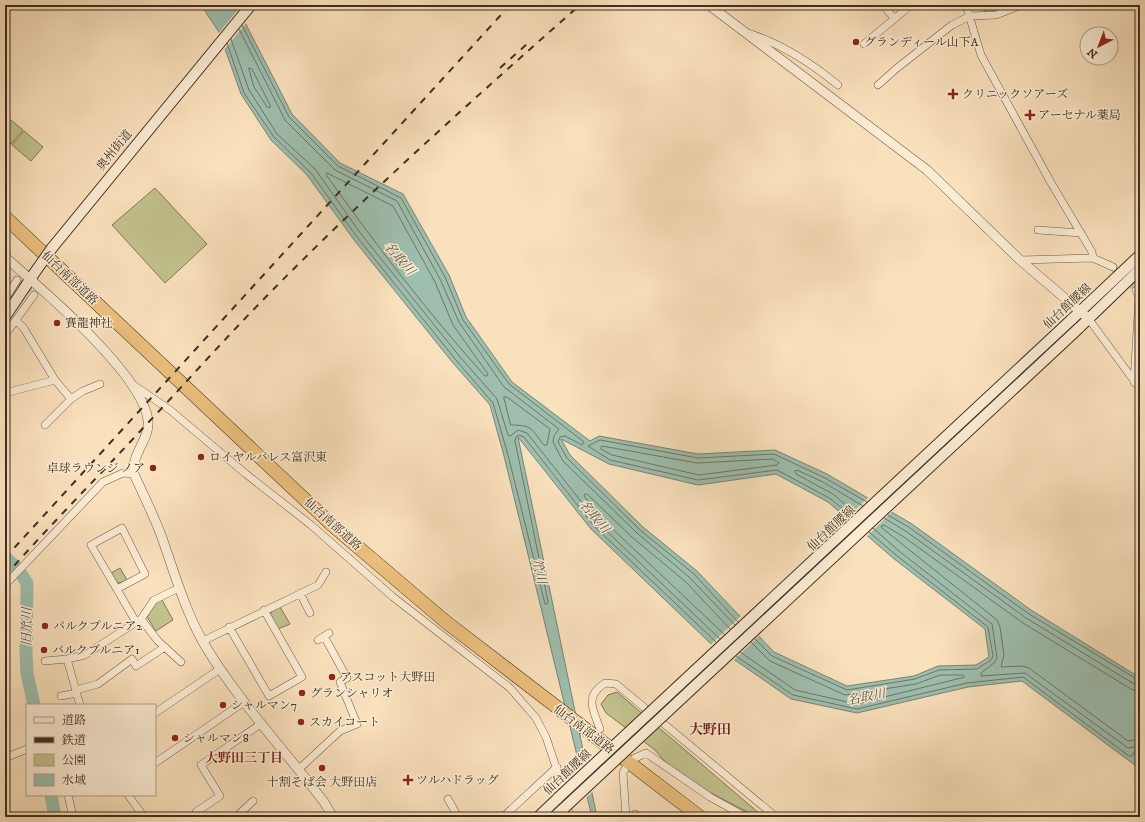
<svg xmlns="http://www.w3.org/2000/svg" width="1145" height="822" font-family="'IM FELL DW Pica','Noto Serif JP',serif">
<rect width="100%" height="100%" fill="#fae1bd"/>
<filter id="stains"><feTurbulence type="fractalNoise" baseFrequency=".005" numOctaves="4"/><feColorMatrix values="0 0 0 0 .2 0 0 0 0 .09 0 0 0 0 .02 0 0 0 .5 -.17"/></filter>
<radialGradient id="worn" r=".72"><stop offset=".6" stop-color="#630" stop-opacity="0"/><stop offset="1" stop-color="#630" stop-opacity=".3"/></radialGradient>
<!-- green -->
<path fill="#c2c28e" stroke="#807856" d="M981 5H1004L1005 7 995 12 986 13Z
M6 116 23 130 11 144 5 140Z
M24 131 43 147 31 161 12 145Z
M155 188 207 244 165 283 112 225Z
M120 568 127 580 120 583 116 582 111 573Z
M162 600 173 620 156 631 147 617 155 603Z
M280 607 290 624 278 629 270 615 272 611Z
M617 692 760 814 757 817 709 792 667 764 655 750 606 713 601 704 608 695Z"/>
<!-- water -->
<path fill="#9ebeae" stroke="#788475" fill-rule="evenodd" d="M201 5H236L292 114 340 163 403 194 449 275 466 317 512 382 590 441 599 436 698 454 775 450 827 474 912 524 1031 610 1139 677 1140 756 1136 754V766L1022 681 968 687 857 713 791 699 709 642 591 529 518 437 597 817H592L504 456 490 405 453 363 354 240 307 175 271 140 241 94 219 32ZM561 439 609 464 698 485 776 474 828 502 893 558 985 629 989 657 976 665 938 666 914 676 847 686 774 652 697 571 643 527 570 455Z"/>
<!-- pier -->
<path fill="#fae1bd" d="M240 7 247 22 224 50 218 34Z
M869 497 893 511 866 537 845 519Z
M741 616 760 635 733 661 710 645Z
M587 760 593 791 586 798 578 768Z"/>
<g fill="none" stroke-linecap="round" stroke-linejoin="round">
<!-- shore -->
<path stroke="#6e7666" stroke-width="1" d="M242 25 289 117 338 166 401 198 445 277 463 320 509 384 584 442 582 445 565 436 560 437 558 442 567 458 640 530 694 574 738 622
M239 29 285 120 335 170 397 201 440 279 459 322 504 387 559 429 554 436 553 442 563 461 637 533 690 578 735 625
M231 39 249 90 277 134 315 169 361 234 460 357 497 399 508 435 510 436 518 430 527 433 598 523 720 639
M227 43 244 93 274 137 311 173 357 237 456 360 493 403 508 455 545 604H547L548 602 515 441 516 437 519 435 524 437 594 526 716 642
M249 68 252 69 270 105V108L267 107 254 87Z
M327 173 393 206 435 282 453 325 488 374 487 376H485C428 313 376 245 327 176Z
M504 397H507L550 429 547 445H544C531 429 533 425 511 425Z
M602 446 697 463 773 459 779 463 777 465 699 475 612 455 601 449Z
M855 513 833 494 796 474 795 471 797 470 823 482 863 506
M888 515 910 528 1029 614 1140 681
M851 516 831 499 777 470 698 480 610 460 588 446 600 440 698 458 774 454 825 478 867 502
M884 518 907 532 1026 618 1134 684 1140 686
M873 528 899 551 992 624 997 658 994 663 981 673V676L1025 673 1128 748 1140 746
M725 635 602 519 584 496 585 494H587L633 538 686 582 730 629
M755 639 772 656 847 690 915 679 939 670 977 669 991 660 993 656 988 627 896 555 869 532
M740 652 795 690 856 704 965 677 963 675H940L916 684 845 695 770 661 751 642
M736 656 793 695 857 709 967 683 1023 677 1129 756H1132L1135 751H1140
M1140 692 1131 689 1023 623 904 537 884 525 881 526 882 528 997 620 1000 627 1004 655 1001 667 1022 666 1029 668 1128 741 1140 739"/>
<!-- river -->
<path stroke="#9ebeae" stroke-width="13" d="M5 557 17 568 27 583 26 654 27 674 34 705
M51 795 55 817"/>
<!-- minor-tunnel -->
<path stroke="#d5bd9d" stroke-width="7" stroke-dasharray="7 3.5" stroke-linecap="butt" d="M1113 267 1136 290
M17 280 34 295"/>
<!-- minor casing -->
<g stroke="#6e5b46" stroke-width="8">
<path id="minor" d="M883 5 894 18
M966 5 981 55 1050 181 1092 252 1093 258
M748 33C782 44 810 62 838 85
M864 44 911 5
M878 85 897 68 952 25 970 16 996 15 1021 5
M1038 230 1081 233
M1020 260 1093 258 1113 267
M5 299 17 280
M1088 318 1140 389
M5 335 34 295
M1134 382 1139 297 1136 290
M132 384 170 410 246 474 311 525 393 597 510 688 536 718 546 737 563 788 570 817
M5 393 55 380 23 327 16 321
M71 399 83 391 100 384
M45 425 71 399 55 380
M5 585 103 482 123 473 134 474
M117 589 145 574 122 528 91 545 136 622
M300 593 310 613
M141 619 158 641 181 662
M229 627 269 696 302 677 264 610
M318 640 329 633
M203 641 318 585 326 572
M45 661 67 659
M76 690 98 684 132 659 136 666 165 647
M61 696 77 693
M80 705 67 659 85 655 141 619 154 600 179 588
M155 713 220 669
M600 729C593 709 584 697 605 683L616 684 776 817
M5 758 27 749
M633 759 646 753 710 797 746 817
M155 763 244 702
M299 769 340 731 357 724 340 682 347 678 324 636
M625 769 623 773 626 817
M68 795 73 817
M128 795 144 817
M448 799 458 817
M635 814 639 817
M195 817 196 812 220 796 201 765 262 723
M236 817 253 801
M503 817 557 767"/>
</g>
<!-- tertiary casing -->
<g stroke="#6e5b46" stroke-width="10">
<path id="tertiary" d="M709 5 927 170 1020 260 1088 318
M5 257C41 289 142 373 148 420 150 440 131 453 134 474 143 494 153 514 161 535 174 571 184 608 203 642 237 700 284 749 324 802L333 817"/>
</g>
<!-- secondary casing -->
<g stroke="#3f2e1f" stroke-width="12">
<path id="secondary" d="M52 248 251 5
M5 317 33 275
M1071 320 1140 255
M1079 328 1140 269
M538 817 558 798
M554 817 562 810"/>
</g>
<!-- motorway casing -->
<g stroke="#3f2e1f" stroke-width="14">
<path id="motorway" d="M5 217 332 525 446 622 700 817"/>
</g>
<!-- minor -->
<use href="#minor" stroke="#fcecd4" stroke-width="7"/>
<!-- tertiary -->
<use href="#tertiary" stroke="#fcecd4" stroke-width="9"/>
<!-- secondary -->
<use href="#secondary" stroke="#fcecd4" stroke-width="10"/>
<!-- motorway -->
<use href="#motorway" stroke="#edc07e" stroke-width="13"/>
<!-- rail -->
<path stroke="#3f2e1f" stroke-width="2" stroke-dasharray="7 7" stroke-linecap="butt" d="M500 68 527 44
M5 558 510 5
M5 576C50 525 98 477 144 427 182 387 219 345 258 305 360 200 470 102 580 5"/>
<!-- secondary-bridge casing -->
<g stroke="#3f2e1f" stroke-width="12" stroke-linecap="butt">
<path id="secondary-bridge" d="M33 275 52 248
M558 798 1071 320
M562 810 1079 328"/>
</g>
<!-- secondary-bridge -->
<use href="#secondary-bridge" stroke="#fcecd4" stroke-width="10"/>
</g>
<!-- markers -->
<g fill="#8f2418" stroke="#fcecd4" stroke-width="1.5">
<circle cx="856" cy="42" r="4"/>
<path d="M951 88h4v4h4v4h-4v4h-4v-4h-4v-4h4z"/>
<path d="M1028 109h4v4h4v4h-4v4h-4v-4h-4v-4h4z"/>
<circle cx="57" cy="323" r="4"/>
<circle cx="201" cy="457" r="4"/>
<circle cx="153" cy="468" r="4"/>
<circle cx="45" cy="626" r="4"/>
<circle cx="44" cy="650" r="4"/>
<circle cx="332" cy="677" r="4"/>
<circle cx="302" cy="693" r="4"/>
<circle cx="223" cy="705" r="4"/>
<circle cx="301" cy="722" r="4"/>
<circle cx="175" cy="738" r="4"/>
<circle cx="322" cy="768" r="4"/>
<path d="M406 774h4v4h4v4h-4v4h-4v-4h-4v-4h4z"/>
</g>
<g text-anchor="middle" stroke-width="3" stroke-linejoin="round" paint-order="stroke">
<!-- poi labels -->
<g font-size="12" fill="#3f2e1f" stroke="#fcecd4" text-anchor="start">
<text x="864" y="46">グランディール山下A</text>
<text x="962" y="98">クリニックソアーズ</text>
<text x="1038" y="119">アーセナル薬局</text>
<text x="65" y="327">賽龍神社</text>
<text x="209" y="461">ロイヤルパレス富沢東</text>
<text x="145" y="472" text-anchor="end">卓球ラウンジ ノア</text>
<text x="53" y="630">パルクプルニア2</text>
<text x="52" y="654">パルクプルニア1</text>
<text x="340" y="681">アスコット大野田</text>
<text x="310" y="697">グランシャリオ</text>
<text x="231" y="709">シャルマン7</text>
<text x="309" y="726">スカイコート</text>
<text x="183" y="742">シャルマン8</text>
<text x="416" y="784">ツルハドラッグ</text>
<text x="322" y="786" text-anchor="middle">十割そば会 大野田店</text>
</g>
<!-- street labels -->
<g font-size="12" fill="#3f2e1f" stroke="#fcecd4">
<text transform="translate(114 150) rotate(-51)" y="4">奥州街道</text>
<text transform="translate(70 278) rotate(43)" y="4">仙台南部道路</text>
<text transform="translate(1067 306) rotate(-43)" y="4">仙台館腰線</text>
<text transform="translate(333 524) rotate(42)" y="4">仙台南部道路</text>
<text transform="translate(831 528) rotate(-43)" y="4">仙台館腰線</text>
<text transform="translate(584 729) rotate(37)" y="4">仙台南部道路</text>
<text transform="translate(567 772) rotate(-43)" y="4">仙台館腰線</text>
</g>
<!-- water labels -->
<g font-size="13" font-style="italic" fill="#575243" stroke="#fcecd4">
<text transform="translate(400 258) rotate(48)" y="5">名取川</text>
<text transform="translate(595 516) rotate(49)" y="5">名取川</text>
<text transform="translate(540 571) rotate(77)" y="5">笊川</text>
<text transform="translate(26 627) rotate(-89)" y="5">旧笊川</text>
<text transform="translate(866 696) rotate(-11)" y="5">名取川</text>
</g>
<!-- neighbourhood labels -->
<g font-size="13" font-weight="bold" fill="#7a1f14" stroke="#fcecd4">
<text x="244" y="762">大野田三丁目</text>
</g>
<!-- quarter labels -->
<g font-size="14" font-weight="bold" fill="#7a1f14" stroke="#fcecd4">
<text x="710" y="734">大野田</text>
</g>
</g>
<!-- margin -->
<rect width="1145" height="822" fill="none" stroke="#fae1bd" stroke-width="20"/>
<rect x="6" y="6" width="1133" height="810" fill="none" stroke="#3f2e1f" stroke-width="2"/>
<rect x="10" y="10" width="1125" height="802" fill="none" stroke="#3f2e1f"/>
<!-- legend -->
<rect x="26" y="704" width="130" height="92" fill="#fcecd4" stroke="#b0a08c"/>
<rect x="34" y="717" width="20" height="6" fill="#fcecd4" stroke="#b0a08c"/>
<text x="62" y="724" font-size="12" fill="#3f2e1f">道路</text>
<rect x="34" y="737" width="20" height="6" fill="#3f2e1f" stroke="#b0a08c"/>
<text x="62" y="744" font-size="12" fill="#3f2e1f">鉄道</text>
<rect x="34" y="754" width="20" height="12" fill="#c2c28e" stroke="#b0a08c"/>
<text x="62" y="764" font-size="12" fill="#3f2e1f">公園</text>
<rect x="34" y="774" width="20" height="12" fill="#9ebeae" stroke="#b0a08c"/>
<text x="62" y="784" font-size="12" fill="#3f2e1f">水域</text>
<!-- north arrow -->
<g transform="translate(1099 46) rotate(222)"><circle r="19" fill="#fcecd4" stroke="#b0a08c"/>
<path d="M0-3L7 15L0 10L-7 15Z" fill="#8f2418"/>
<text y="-6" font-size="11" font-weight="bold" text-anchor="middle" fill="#3f2e1f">N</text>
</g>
<rect width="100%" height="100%" filter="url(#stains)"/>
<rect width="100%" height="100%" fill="url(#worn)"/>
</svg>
